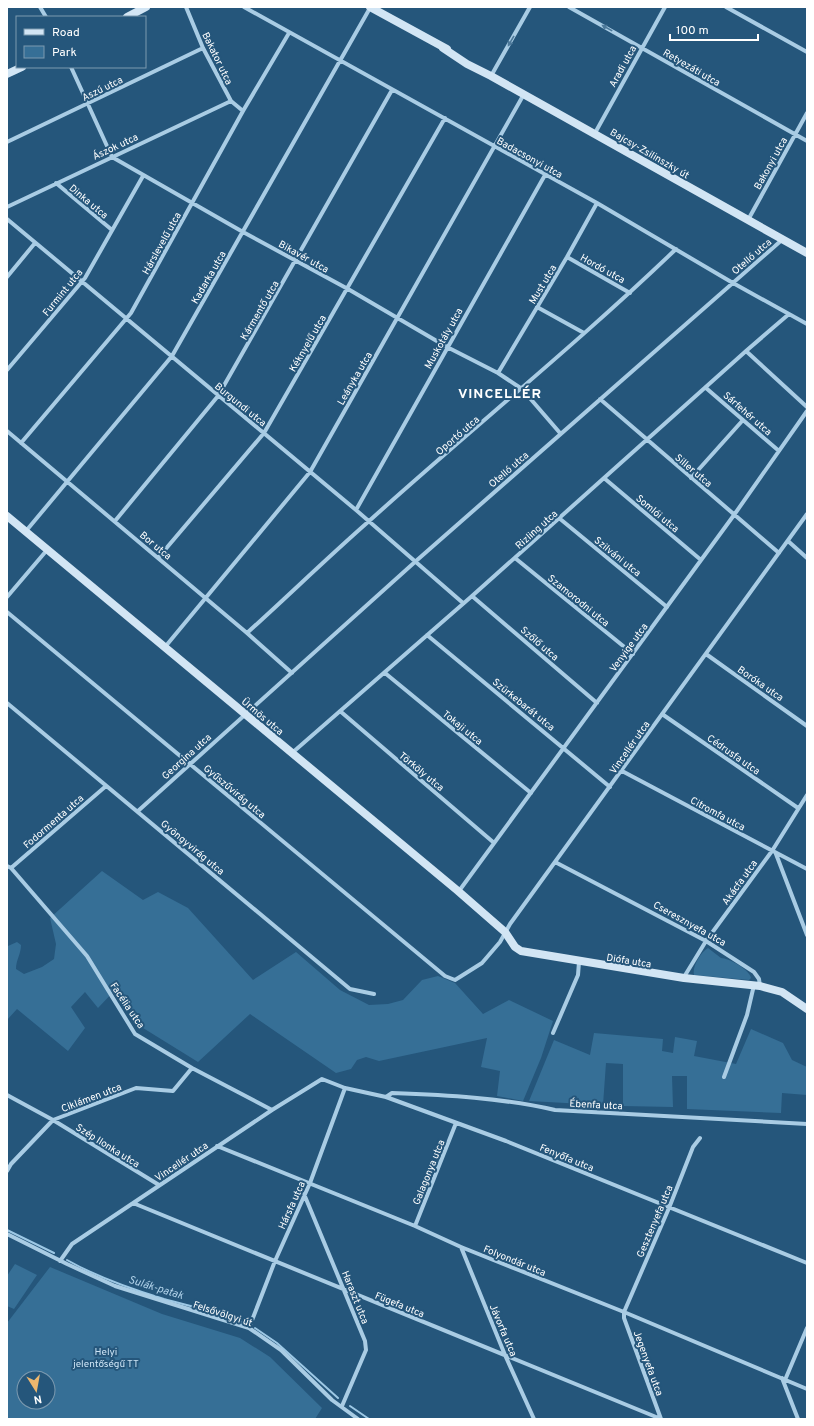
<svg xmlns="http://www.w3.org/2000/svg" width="814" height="1426" font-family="Overpass,sans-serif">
<rect width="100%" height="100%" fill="#25567b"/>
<!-- green -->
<path fill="#366f96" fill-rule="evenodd" d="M102 871 143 900 158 892 188 908 253 980 296 952 340 990 369 1005 388 1004 403 1000 422 980 438 976 455 983 483 1014 509 1000 553 1021 541 1058 523 1101 497 1096 500 1071 481 1067 487 1038 379 1061 366 1057 357 1060 351 1069 336 1073 250 1014 198 1062 135 1023 115 990 98 1008 85 992 71 1007 85 1028 68 1051 17 1009 7 1020 8 946 17 942 21 945C21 954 16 960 16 969L24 974 42 967 54 959 56 944 50 918Z
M708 948 721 958C729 958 750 970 751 978L749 980 694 975C692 966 701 952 708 948Z
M751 1029 783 1043 792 1060 807 1067V1095L782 1093 781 1113 687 1109V1076H672L673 1107 623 1106V1064L606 1063 603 1105 529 1101 554 1040 590 1055 594 1033 663 1039 662 1051 673 1053 675 1037 697 1041 694 1056 736 1064Z
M15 1264 37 1275 14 1309 7 1306V1276Z
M50 1267 162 1314 240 1338 270 1357 322 1408 315 1419H7V1323ZM24 1378H48V1402H24Z"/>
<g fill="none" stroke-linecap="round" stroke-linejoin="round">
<!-- stream -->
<path stroke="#9dc8e5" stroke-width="2" d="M7 1230 54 1253
M67 1260C97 1277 131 1289 164 1299 190 1306 217 1312 243 1322
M255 1328 277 1343 338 1398
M350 1406 369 1419"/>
<!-- street -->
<path stroke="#a9cce4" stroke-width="4" d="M40 7 46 17
M186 7 203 48 231 101 243 111
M244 7 597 203 733 283 807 324
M569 7 807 141
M726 7 807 52
M71 67 112 157 243 232 348 289 447 347 498 373 522 389 560 433
M491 76 530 7
M595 133 665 7
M7 142 203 48
M56 183 112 230
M7 207 231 101
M7 219 356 510 463 603
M748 220 807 113
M567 257 630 293
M7 277 35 243
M537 307 584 333
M746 351 807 407
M7 370 85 278 143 176
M498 373 567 257 597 203
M706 388 779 451
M600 399 779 553
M7 431 247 633 292 673
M21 443 131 313 243 111 289 33
M604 478 701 560
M691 478 743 420
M356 510 545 175
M559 518 667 607
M115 521 218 396 392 90
M26 531 172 356 370 8
M788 541 807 558
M158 558 264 433 445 118
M515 558 633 654
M472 596 597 703
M7 597 47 550
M7 612 445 976 455 980 482 963 500 942 510 924 807 514
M247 633C288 596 327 558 368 522 470 430 577 344 676 249
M427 635 610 787
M165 647 310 472 524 94
M706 654 807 726
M385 673 531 793
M7 703 350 989 374 994
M340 711 493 842
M662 714 798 808
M292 753 472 596 746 351 789 314
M622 771 807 869
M138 811 416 561 783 239
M776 854 807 935
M555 862 706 941 754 972 759 979 760 986
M7 866 11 868 87 956 135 1034 192 1068 272 1110
M11 868 106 786
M459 891 734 515 807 411
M684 977 706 941 772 851 807 795
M553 1033 578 975 579 962
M724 1077 747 1015 754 985
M7 1095 53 1120 159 1185
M386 1097 392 1093C447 1095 502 1098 555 1110L807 1124
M217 1146 415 1226 461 1247 624 1312 807 1389
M7 1171 11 1164 53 1120 136 1088 173 1091 192 1068
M304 1194 365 1341 366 1350 342 1406
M133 1203 661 1419
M415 1226 456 1123
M7 1234 67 1264 115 1286 249 1328 281 1350 332 1400 358 1419
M461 1247 505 1355 534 1419
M60 1261 72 1244 272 1110 322 1079 345 1088 386 1097 506 1141 807 1263
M249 1328 275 1261 310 1183 345 1088
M782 1378 798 1419
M785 1380 807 1328
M661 1419 624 1318V1312L669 1208 693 1147 700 1138"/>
<!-- secondary -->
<path stroke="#d2e5f4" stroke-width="8" d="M370 7 447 49
M127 17 146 7
M443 48 467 64 491 76 807 253
M7 74 22 67
M7 516 458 891 505 932 515 947 521 951 684 978 760 986 782 992 807 1009"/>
</g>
<!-- one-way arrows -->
<defs><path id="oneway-solid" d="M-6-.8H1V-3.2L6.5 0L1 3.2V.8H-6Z"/></defs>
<g fill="#4d799a">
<use href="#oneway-solid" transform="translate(607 28) rotate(-151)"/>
<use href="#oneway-solid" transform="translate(511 41) rotate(120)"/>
</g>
<g text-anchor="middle" stroke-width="4" stroke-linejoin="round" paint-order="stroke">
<!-- street labels -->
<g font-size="10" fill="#fff" stroke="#25567b">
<text transform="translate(218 58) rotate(64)" y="4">Bakator utca</text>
<text transform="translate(622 66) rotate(-61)" y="4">Aradi utca</text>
<text transform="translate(692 67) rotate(30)" y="4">Retyezáti utca</text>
<text transform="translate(102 88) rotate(-26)" y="4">Aszú utca</text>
<text transform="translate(115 146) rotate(-25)" y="4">Ászok utca</text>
<text transform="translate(650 153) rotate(30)" y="4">Bajcsy-Zsilinszky út</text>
<text transform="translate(530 157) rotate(29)" y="4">Badacsonyi utca</text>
<text transform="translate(770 163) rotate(-61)" y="4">Bakonyi utca</text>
<text transform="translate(89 201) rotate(40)" y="4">Dinka utca</text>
<text transform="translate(161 243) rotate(-61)" y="4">Hárslevelű utca</text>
<text transform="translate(304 256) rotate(29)" y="4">Bikavér utca</text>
<text transform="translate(751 256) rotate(-41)" y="4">Otelló utca</text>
<text transform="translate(603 268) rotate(29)" y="4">Hordó utca</text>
<text transform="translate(208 277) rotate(-60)" y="4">Kadarka utca</text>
<text transform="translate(542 284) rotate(-59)" y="4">Must utca</text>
<text transform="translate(62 292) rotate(-51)" y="4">Furmint utca</text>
<text transform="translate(259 310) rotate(-60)" y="4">Kármentő utca</text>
<text transform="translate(443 338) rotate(-61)" y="4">Muskotály utca</text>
<text transform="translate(307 343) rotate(-60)" y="4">Kéknyelű utca</text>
<text transform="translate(354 378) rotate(-60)" y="4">Leányka utca</text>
<text transform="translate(241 404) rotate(39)" y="4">Burgundi utca</text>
<text transform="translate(748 413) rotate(41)" y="4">Sárfehér utca</text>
<text transform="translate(457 435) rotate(-41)" y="4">Oportó utca</text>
<text transform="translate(508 469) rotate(-41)" y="4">Otelló utca</text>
<text transform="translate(694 470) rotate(40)" y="4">Siller utca</text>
<text transform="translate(658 513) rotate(40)" y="4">Somlói utca</text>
<text transform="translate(536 529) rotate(-42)" y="4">Rizling utca</text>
<text transform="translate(156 545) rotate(40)" y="4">Bor utca</text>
<text transform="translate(618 556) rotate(39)" y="4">Szilváni utca</text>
<text transform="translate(579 600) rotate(39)" y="4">Szamorodni utca</text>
<text transform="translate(540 643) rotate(41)" y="4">Szőlő utca</text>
<text transform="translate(628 647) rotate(-54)" y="4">Venyige utca</text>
<text transform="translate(761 683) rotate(35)" y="4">Boróka utca</text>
<text transform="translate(524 704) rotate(39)" y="4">Szürkebarát utca</text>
<text transform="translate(263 716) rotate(40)" y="4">Ürmös utca</text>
<text transform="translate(463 727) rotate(39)" y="4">Tokaji utca</text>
<text transform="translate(629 747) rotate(-55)" y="4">Vincellér utca</text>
<text transform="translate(734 754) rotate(35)" y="4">Cédrusfa utca</text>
<text transform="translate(186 756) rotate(-42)" y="4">Georgina utca</text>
<text transform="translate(422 771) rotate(40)" y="4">Törköly utca</text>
<text transform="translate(235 791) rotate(40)" y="4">Gyűszűvirág utca</text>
<text transform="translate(718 813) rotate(28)" y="4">Citromfa utca</text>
<text transform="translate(53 821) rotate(-41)" y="4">Fodormenta utca</text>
<text transform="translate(193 847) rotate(40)" y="4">Gyöngyvirág utca</text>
<text transform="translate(739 882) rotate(-54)" y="4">Akácfa utca</text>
<text transform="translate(690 923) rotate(29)" y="4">Cseresznyefa utca</text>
<text transform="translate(629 960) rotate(9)" y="4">Diófa utca</text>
<text transform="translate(128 1005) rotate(56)" y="4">Facélia utca</text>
<text transform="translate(91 1097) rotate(-21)" y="4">Ciklámen utca</text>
<text transform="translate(596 1104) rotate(3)" y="4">Ébenfa utca</text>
<text transform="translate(108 1145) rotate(32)" y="4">Szép Ilonka utca</text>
<text transform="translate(567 1157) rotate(22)" y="4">Fenyőfa utca</text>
<text transform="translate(181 1161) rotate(-34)" y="4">Vincellér utca</text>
<text transform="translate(428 1172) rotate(-68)" y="4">Galagonya utca</text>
<text transform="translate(291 1205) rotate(-66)" y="4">Hársfa utca</text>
<text transform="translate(654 1221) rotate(-67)" y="4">Gesztenyefa utca</text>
<text transform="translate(515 1260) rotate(22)" y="4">Folyondár utca</text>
<text transform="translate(356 1297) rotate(68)" y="4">Haraszt utca</text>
<text transform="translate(400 1304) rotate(22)" y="4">Fügefa utca</text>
<text transform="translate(223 1313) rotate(18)" y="4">Felsővölgyi út</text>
<text transform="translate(504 1330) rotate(67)" y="4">Jávorfa utca</text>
<text transform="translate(649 1363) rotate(70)" y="4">Jegenyefa utca</text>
</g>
<!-- park labels -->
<g font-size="10" fill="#cce3f4" stroke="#25567b">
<text x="106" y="1355">Helyi<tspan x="106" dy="12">jelentőségű TT</tspan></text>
</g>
<!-- water labels -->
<g font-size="11" font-style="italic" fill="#b4d5ec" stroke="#25567b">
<text transform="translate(156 1287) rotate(17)" y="4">Sulák-patak</text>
</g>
<!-- district labels -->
<g font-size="14" font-weight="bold" letter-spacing="1" fill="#fff" stroke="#25567b">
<text x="500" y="398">VINCELLÉR</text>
</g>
</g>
<!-- border -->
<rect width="814" height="1426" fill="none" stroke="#ffffff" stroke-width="16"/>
<!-- legend -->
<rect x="16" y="16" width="130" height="52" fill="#25567b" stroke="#7c9ab0"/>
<rect x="24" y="29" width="20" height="6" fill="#d2e5f4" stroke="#7c9ab0"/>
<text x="52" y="36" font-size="12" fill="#ffffff">Road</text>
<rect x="24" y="46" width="20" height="12" fill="#366f96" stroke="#7c9ab0"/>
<text x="52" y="56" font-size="12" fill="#ffffff">Park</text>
<!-- north arrow -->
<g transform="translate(36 1390) rotate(169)"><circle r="19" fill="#25567b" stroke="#7c9ab0"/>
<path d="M0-3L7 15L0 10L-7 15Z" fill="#edb76e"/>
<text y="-6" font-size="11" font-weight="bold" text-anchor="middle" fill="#ffffff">N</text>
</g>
<!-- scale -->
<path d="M670 34v6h88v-6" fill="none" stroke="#ffffff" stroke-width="2"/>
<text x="676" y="34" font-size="12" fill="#ffffff" stroke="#25567b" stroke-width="3" paint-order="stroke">100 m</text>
</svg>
